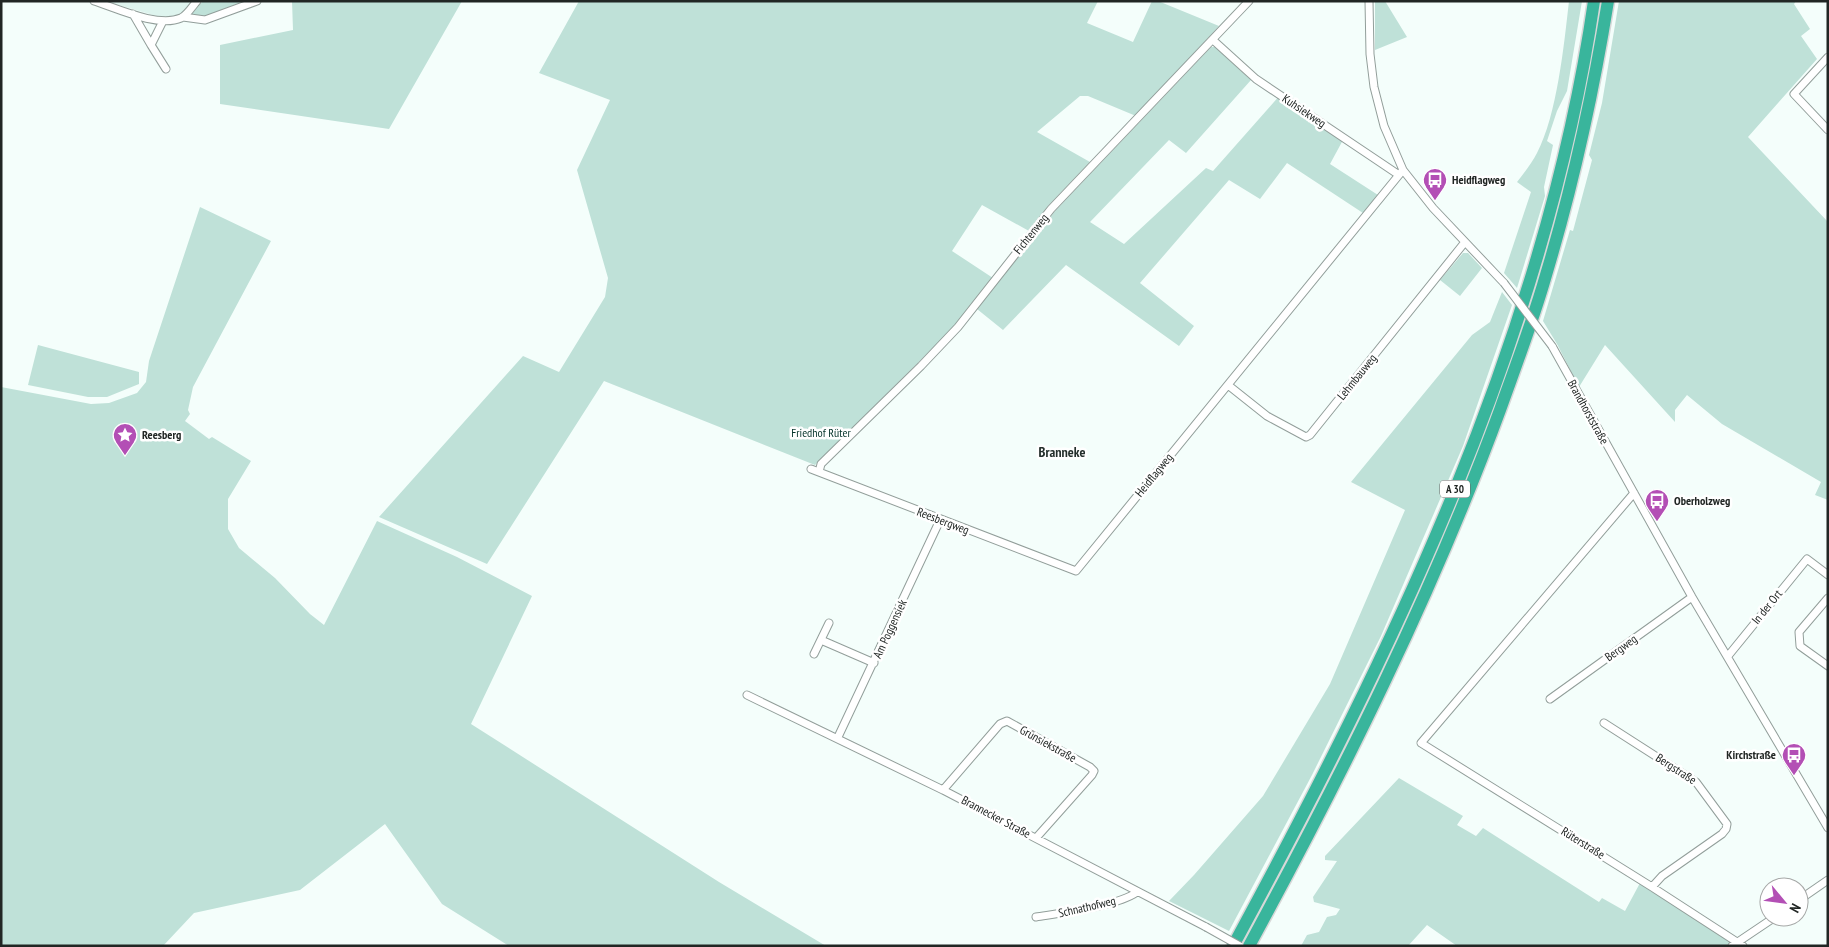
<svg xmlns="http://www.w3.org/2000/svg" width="1829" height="947" font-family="'PT Sans Narrow',sans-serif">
<rect width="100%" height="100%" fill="#f4fefb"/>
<!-- built -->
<path fill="#def4ee" d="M105 1H194L183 13 170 17H160Z"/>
<!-- green -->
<path fill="#bfe1d8" d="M203 1H251L208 16 196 17 191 14Z
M292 1H462L389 129 220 104V45L293 30Z
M579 1H1098L1087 23 1133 42 1152 1H1158L1219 26 1136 116 1088 96H1080L1037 132 1090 162 1048 206 1029 231 982 205 952 251 993 278 955 326 815 465 604 381 487 564 379 517 523 356 559 372 605 297 608 278 577 170 610 100 539 73Z
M1375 1H1385L1407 37 1375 50Z
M1569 1H1582L1567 91 1557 111 1547 141 1553 145 1544 187 1545 196 1517 288 1504 273 1531 192 1517 182C1524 173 1532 163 1537 153 1557 115 1564 45 1569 1Z
M1619 1H1796L1794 4 1810 29 1801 36 1817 59 1748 137 1828 222V500L1815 495 1821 482 1722 424 1687 395 1675 410V422L1605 345 1579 387 1557 344 1543 321 1570 230 1573 231 1592 160 1589 155 1602 103Z
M1211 47H1215L1251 80 1186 153 1169 140 1090 222 1124 244 1206 168 1213 171 1281 94 1343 140 1330 164 1378 195 1363 213 1287 163 1260 199 1229 180 1140 283 1194 326 1179 346 1066 265 1003 330 977 309 1055 211Z
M200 207 271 241 193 387 188 410 190 414 185 421 209 439 212 437 251 461 228 499V529L239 548 275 578 310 614 324 625 377 521 457 557 532 596 471 724 719 882 826 946H509L442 904 385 824 300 890 194 913 163 946H1V387L91 404 109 403 137 393 146 382 149 361Z
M1463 253H1468L1482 268 1460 296 1440 280Z
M1502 292 1512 305 1463 446 1381 636 1312 775 1229 931 1169 901 1194 875 1263 796 1330 684 1405 510 1351 482 1472 335 1490 322Z
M38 345 139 372V384L107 397H88L28 385Z
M1399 778 1463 816 1457 825 1476 836 1483 828 1599 902 1602 898 1625 911 1640 883 1734 945 1457 946 1427 925 1408 946H1301L1307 935 1319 932 1327 917 1336 915 1340 909 1314 902 1313 897 1337 861 1325 860V856Z"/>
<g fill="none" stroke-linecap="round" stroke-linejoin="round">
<!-- minor casing -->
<g stroke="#929e9a" stroke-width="9">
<path id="minor" d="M94 1C116 8 158 28 181 18 187 15 192 7 197 1
M1369 1 1370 54 1374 87 1384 126 1403 170 1433 208 1504 283
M133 14 151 45
M183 17 205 20 257 1
M163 21 151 45 166 69
M1213 40 1256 79 1399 175
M1828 57 1794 94 1828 130
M1552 346 1692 597 1828 828
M1228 385 1267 416 1306 437 1310 435 1465 242
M811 469 1076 571 1403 170
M819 472 821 464 921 366 958 327 1051 209 1249 1
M1634 493 1421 743 1652 887 1743 946
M1828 598 1799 632 1800 646 1828 666
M821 640 874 663
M814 654 829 623
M1728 656 1807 559 1828 575
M747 695 943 790 1206 927
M1550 699 1692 597
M1604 723 1696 782 1727 824 1726 829 1722 834 1662 876 1652 887
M838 737 940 520
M943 790 1000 724 1007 721 1090 767 1094 771 1092 775 1036 838
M1799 900 1828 880
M1036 917C1061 913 1118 906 1137 892
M1732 946 1775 917"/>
</g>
<!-- motorway casing -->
<g stroke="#d7d8d8" stroke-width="15">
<path id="motorway" d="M1233 946C1394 649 1545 338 1594 1
M1249 946C1343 773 1432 595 1500 410 1516 365 1533 321 1546 275 1573 185 1593 94 1608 1"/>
</g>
<!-- minor -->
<use href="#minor" stroke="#fff" stroke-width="7"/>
<!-- motorway -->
<use href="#motorway" stroke="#39b59c" stroke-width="12"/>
<!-- minor-bridge casing -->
<g stroke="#929e9a" stroke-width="9" stroke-linecap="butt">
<path id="minor-bridge" d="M1504 283 1552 346
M1206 927 1240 946"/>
</g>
<!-- minor-bridge -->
<use href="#minor-bridge" stroke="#fff" stroke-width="7"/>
</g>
<!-- icons -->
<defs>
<g id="bus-pin" transform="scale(1.25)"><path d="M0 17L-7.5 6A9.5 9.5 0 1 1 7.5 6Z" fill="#b34fb5" stroke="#fff"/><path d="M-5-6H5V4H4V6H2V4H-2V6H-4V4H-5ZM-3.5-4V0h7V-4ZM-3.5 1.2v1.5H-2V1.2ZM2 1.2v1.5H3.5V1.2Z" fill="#fff"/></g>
<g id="sight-pin" transform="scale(1.25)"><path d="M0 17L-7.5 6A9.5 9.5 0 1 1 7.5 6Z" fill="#b34fb5" stroke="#fff"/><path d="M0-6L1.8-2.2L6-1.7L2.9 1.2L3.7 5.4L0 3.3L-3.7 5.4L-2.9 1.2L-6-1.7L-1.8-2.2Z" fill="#fff"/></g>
</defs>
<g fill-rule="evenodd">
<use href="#bus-pin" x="1435" y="180"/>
<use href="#sight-pin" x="125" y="435"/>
<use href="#bus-pin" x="1657" y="501"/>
<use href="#bus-pin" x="1794" y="755"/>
</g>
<g text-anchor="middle" stroke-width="5" stroke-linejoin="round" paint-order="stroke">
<!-- shield labels -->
<rect fill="#fff" stroke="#646766" stroke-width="1" x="1440" y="480.5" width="30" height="17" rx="4"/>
<g font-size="11" font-weight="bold" fill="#212624">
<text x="1455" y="493">A 30</text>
</g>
<!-- street labels -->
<g font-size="12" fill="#212624" stroke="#fff">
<text transform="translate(1304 111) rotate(34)" y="4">Kuhsiekweg</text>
<text transform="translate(1031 234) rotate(-51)" y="4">Fichtenweg</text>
<text transform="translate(1357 377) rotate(-51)" y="4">Lehmbauweg</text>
<text transform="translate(1588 412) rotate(61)" y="4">Brandhorststraße</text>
<text transform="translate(1154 475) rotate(-51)" y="4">Heidflagweg</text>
<text transform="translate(943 521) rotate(21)" y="4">Reesbergweg</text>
<text transform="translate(1767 607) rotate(-51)" y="4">In der Ort</text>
<text transform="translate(890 629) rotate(-65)" y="4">Am Poggensiek</text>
<text transform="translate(1621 648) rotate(-36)" y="4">Bergweg</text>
<text transform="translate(1048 744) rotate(29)" y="4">Grünsiekstraße</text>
<text transform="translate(1676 769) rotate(33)" y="4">Bergstraße</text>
<text transform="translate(996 817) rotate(28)" y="4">Brannecker Straße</text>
<text transform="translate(1583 843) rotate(32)" y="4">Rüterstraße</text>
<text transform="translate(1087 907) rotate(-13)" y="4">Schnathofweg</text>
</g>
<!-- poi labels -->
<g font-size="12" font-weight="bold" fill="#212624" stroke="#fff" text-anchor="start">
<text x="1452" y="184">Heidflagweg</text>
<text x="142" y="439">Reesberg</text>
<text x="1674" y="505">Oberholzweg</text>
<text x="1776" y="759" text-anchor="end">Kirchstraße</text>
</g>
<!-- park labels -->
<g font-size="12" fill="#06342b" stroke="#fff">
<text x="821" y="437">Friedhof Rüter</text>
</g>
<!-- neighbourhood labels -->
<g font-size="14" font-weight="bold" fill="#242e2b" stroke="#fff">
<text x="1062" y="457">Branneke</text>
</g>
</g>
<!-- border -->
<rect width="1829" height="947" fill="none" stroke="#212624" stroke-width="5"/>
<!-- north arrow -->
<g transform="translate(1784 902) rotate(119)"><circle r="24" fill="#ffffff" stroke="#a6a8a7"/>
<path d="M0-4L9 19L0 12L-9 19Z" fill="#b34fb5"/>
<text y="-8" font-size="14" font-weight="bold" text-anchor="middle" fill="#212624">N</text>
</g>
</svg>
